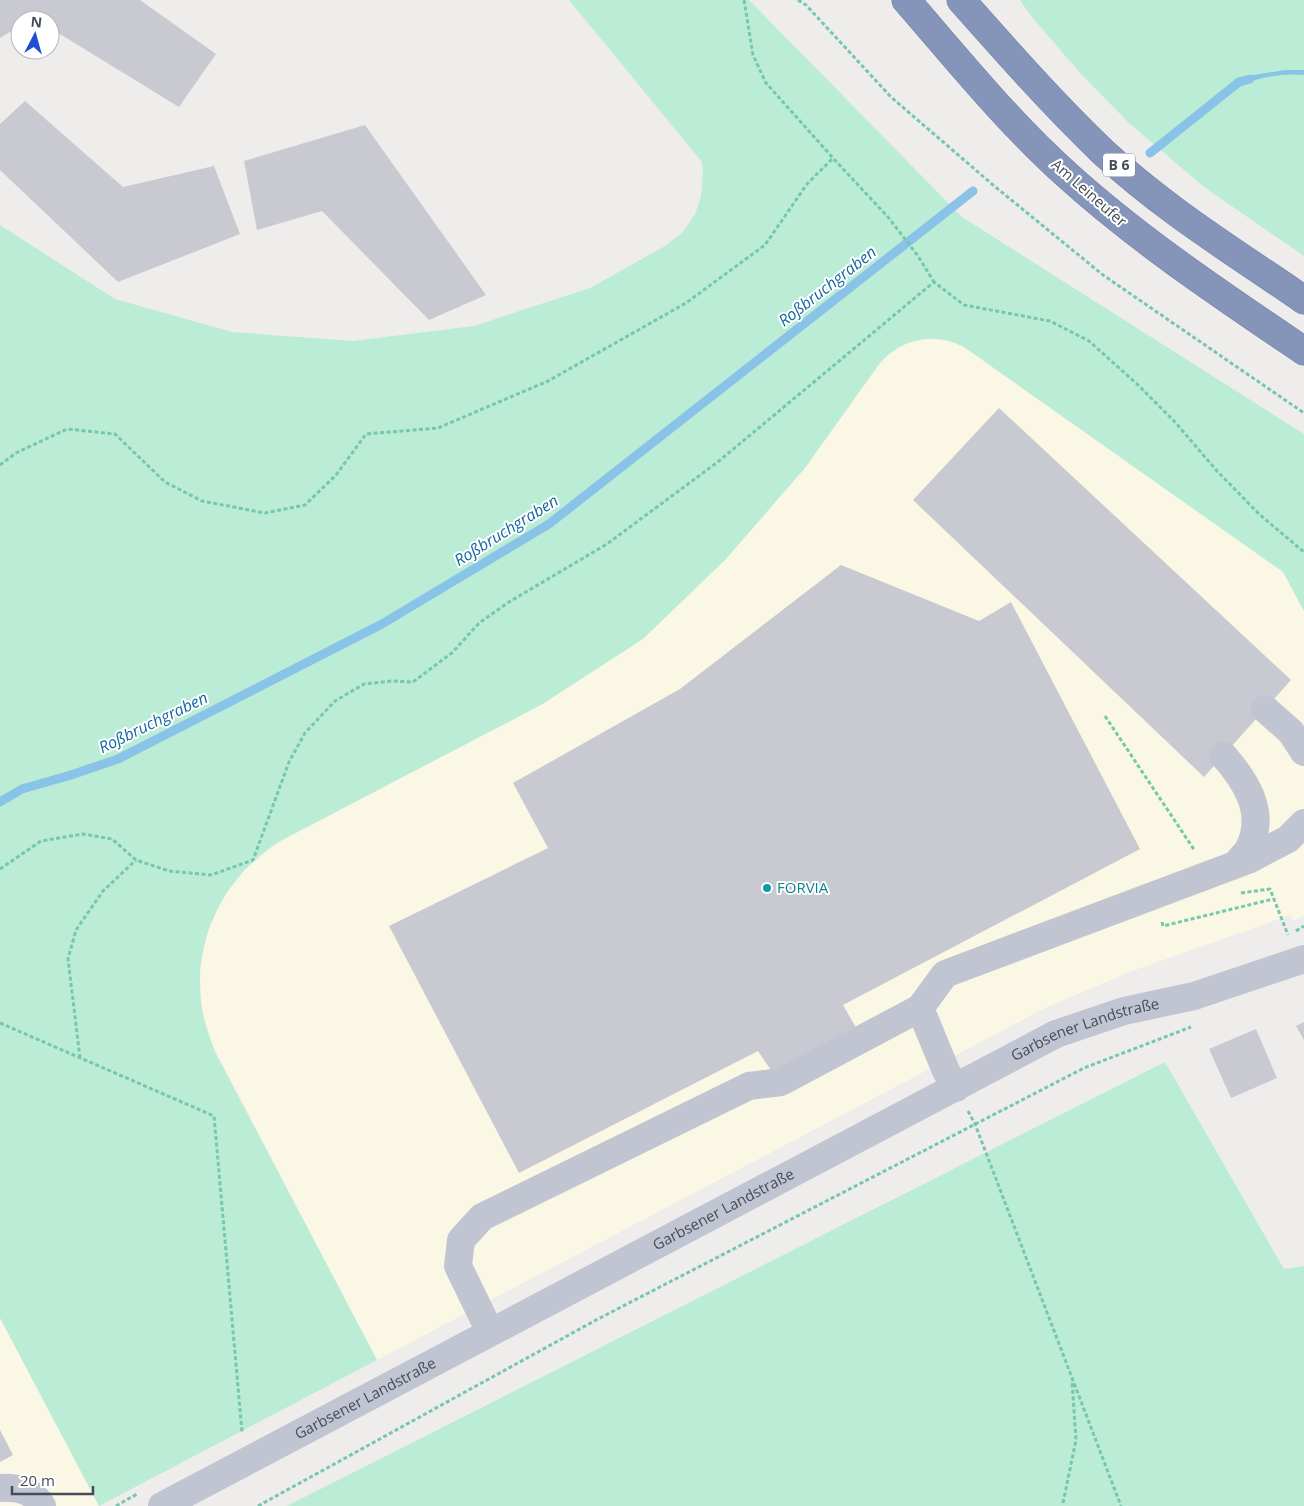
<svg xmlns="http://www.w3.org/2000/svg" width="1304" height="1506" font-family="'Open Sans',sans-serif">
<rect width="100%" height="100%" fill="#efecec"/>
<!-- commercial -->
<path fill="#faf8e4" d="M927 339 946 340 964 347 1283 572 1304 611V915L1293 921 1290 915 1132 971 1045 1008 377 1360 211 1042 204 1022 201 1003 200 969 207 934 221 901 244 870 276 844 541 704 805 467 881 362 890 353 908 343Z
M0 1318 99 1506H0Z"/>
<!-- green -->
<path fill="#bbecd6" d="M569 0H749L962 217 1304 434V611L1283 572 964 347C933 331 898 339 877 367L805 468 725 560 643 639 541 705 280 841C224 876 191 941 202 1008 204 1023 210 1037 215 1052L377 1360 99 1506 0 1318V225L115 299 232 332 353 341 474 326 590 288 665 246 683 232 695 214 701 197 703 175 702 162Z
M1020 0H1304V256L1204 187 1129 123 1081 74 1031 16Z
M1165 1062 1284 1269 1304 1266V1506H287Z"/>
<!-- water -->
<path fill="#89c3e7" d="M1285 70H1304V75C1285 73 1259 77 1242 85L1236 78Z"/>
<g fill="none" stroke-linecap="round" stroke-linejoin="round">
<!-- stream -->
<path stroke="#89c3e7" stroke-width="9" d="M1150 153 1239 82 1250 79
M0 802 22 789 71 775 118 759 382 624 549 524 973 191"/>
</g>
<!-- building -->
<path fill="#c9cad1" d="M0 0H140L216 54 179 107 50 28V20H37L34 18 31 20H20V26L0 38Z
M25 101 123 187 214 166 240 234 118 282 0 170V124Z
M365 125 486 295 429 320 322 211 257 230 244 161Z
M999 408 1291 680 1204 777 913 500Z
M841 565 979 621 1011 602 1140 849 843 1005 858 1031 775 1076 758 1051 519 1173 389 926 548 848 513 783 680 689Z
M1304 1022V1040L1296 1026Z
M1256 1029 1277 1078 1231 1098 1209 1049Z
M0 1430 13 1455 0 1462Z"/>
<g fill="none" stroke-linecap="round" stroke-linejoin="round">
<!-- highway casing -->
<g stroke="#7080a5" stroke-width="29">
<path id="highway" d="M906 0C958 60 1008 122 1067 175 1140 241 1223 296 1304 351
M961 0C1007 52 1053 104 1103 152 1164 209 1236 253 1304 300"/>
</g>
<!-- path -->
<path stroke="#75c8ae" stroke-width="3" stroke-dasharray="4 2.5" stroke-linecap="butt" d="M744 0 753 55 766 83 833 158 888 217 918 256 934 282
M798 0 806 5 891 97 993 185 1103 275 1304 413
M0 465 16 453 67 429 115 434 165 482 202 501 265 513 305 505 336 475 366 434 438 428 548 381 686 303 765 245 807 184 833 158
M1105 716 1195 851
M0 869 41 841 83 834 112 839 136 860 169 871 211 875 253 860 289 762 305 733 335 701 364 684 392 681 413 682 453 652 479 623 509 602 607 544 719 461 934 282 964 305 1050 321 1089 341 1137 384 1175 422 1217 471 1259 514 1304 552
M1241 893 1270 889 1288 935
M1162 922 1163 926 1273 899
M1296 931 1304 926
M0 1023 214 1116 242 1432
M80 1058 68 959 76 930 103 891 136 860
M968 1111 975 1124 1121 1506
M1063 1503 1076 1440 1072 1381
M116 1506 137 1494
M258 1506 596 1320 1084 1068 1191 1027"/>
<!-- minor -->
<g stroke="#c0c5d1" stroke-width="28">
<path d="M1265 709 1291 732 1304 752"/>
<path d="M1223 755C1245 780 1266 811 1250 846 1248 852 1241 858 1236 864"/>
<path d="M956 1088 946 1071 920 1008 945 974 1248 860 1288 839 1304 823"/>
<path d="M490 1332 458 1266 461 1240 482 1217 749 1086 781 1082 920 1008"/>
<path d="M0 1488C16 1487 34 1490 42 1506"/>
<path id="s1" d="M162 1506 1056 1034 1124 1011 1194 996 1304 959"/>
</g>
<!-- highway -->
<use href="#highway" stroke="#8595b9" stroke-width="28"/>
</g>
<!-- markers -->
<circle fill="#0f9aa8" stroke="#fff" stroke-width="2" cx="767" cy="888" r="5"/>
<g text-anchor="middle" stroke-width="4" stroke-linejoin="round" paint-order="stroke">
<!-- shield labels -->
<rect fill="#fff" stroke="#7d828a" stroke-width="1" x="1103" y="153.5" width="32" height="23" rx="4"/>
<g font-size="14" font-weight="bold" fill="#454c58">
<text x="1119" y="170">B 6</text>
</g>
<!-- street labels -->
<g font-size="15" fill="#454c58" stroke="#fff">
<text transform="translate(1089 193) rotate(41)" y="5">Am Leineufer</text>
<text dy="5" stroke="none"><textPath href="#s1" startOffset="1040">Garbsener Landstraße</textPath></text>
<text dy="5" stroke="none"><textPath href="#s1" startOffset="635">Garbsener Landstraße</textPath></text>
<text dy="5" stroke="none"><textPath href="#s1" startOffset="230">Garbsener Landstraße</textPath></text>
</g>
<!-- culture labels -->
<g font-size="15" fill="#0d838f" stroke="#fff" text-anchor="start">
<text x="777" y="893">FORVIA</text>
</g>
<!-- water labels -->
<g font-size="16" font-style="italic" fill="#12689f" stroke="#fff">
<text transform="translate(827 286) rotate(-38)" y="6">Roßbruchgraben</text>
<text transform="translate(506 530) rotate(-32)" y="6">Roßbruchgraben</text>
<text transform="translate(153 722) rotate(-26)" y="6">Roßbruchgraben</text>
</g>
</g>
<!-- north arrow -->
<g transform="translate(35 35) rotate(6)"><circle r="24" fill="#ffffff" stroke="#b5b7bc"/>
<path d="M0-4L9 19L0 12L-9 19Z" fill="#204fd4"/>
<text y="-8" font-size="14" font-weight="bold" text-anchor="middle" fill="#454c58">N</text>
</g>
<!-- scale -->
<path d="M12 1486v8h81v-8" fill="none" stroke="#454c58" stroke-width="2.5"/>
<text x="20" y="1486" font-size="15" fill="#454c58" stroke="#ffffff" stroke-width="4" paint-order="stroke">20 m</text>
</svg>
